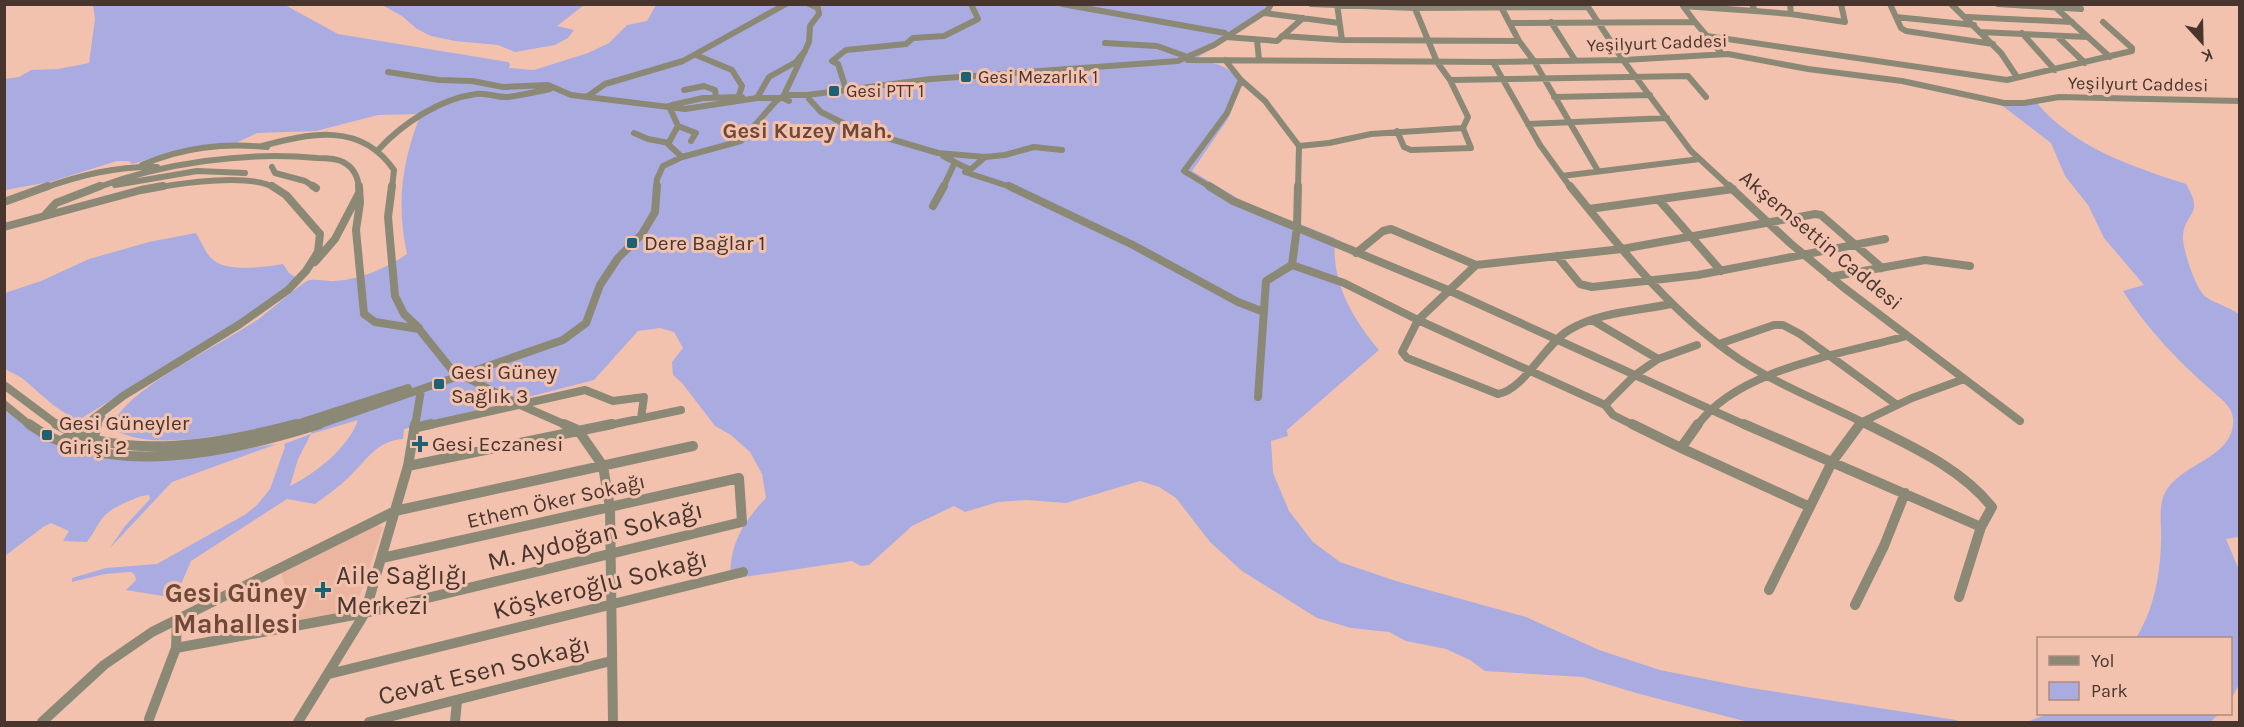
<svg xmlns="http://www.w3.org/2000/svg" width="2244" height="727" font-family="Karla,sans-serif">
<rect width="100%" height="100%" fill="#f2c2af"/>
<!-- built -->
<path fill="#ecb5a0" d="M375 525 383 527 355 609 295 621 281 572Z"/>
<!-- green -->
<path fill="#aaace1" fill-rule="evenodd" d="M93 5H285L338 34 508 62 510 64 509 68 534 70 588 53 609 43 627 25 647 21 656 5H1273L1246 27 1192 61C1216 63 1229 63 1241 86L1228 119 1192 171 1244 202 1335 238C1331 282 1352 318 1379 350L1287 430 1288 436 1271 441 1273 473 1289 511 1313 542 1340 562 1396 581 1526 617 1599 650 1660 670 1745 687 1956 720 1960 722H1748L1636 693 1583 677 1485 671 1470 660 1446 649 1406 641 1389 632 1351 628 1317 618 1242 571 1210 542 1176 498 1159 487 1140 481 1066 503 1027 500 998 502 965 512 954 506 912 526 869 565 861 566 852 561 731 579C728 546 744 521 766 498L762 474 750 452 731 435 715 426 682 383 673 375 672 362 683 348 674 332 660 328 638 331 594 380 404 429 403 439C376 441 367 460 349 477 339 487 327 495 315 504L287 499 191 561 175 598 126 590 136 580 135 575 131 572 105 574 72 582V578L106 568 157 564 246 514 257 505 270 489 285 447 284 444 311 434 317 414C270 427 160 455 117 431L115 421C130 387 226 342 260 318 268 312 302 283 307 281 314 278 327 282 335 281 361 279 385 269 407 254 396 204 402 160 421 114L378 115 316 131 257 133 234 144 161 156 132 164 129 161H117L50 182 5 190V79L19 77 31 70 58 69 89 63 95 19ZM358 420C349 447 315 474 290 486L298 459 311 434Z
M382 5H584L557 26 574 30 568 38 555 45 515 52 498 45 455 41 431 36 417 29 402 16Z
M2037 103C2073 147 2133 167 2186 184 2205 216 2185 211 2183 236 2182 248 2196 290 2206 297 2216 304 2229 307 2239 314V537L2226 539 2239 570 2240 683 2231 699 2230 638H2136C2154 609 2160 576 2161 542 2162 529 2159 514 2162 501 2172 462 2236 462 2233 418 2232 406 2219 397 2211 390 2177 360 2147 329 2123 291L2144 285 2104 238 2088 205 2065 176 2051 143 2000 104Z
M196 233C201 241 205 252 211 258 225 273 265 267 283 264L289 273 297 278 282 291 230 327 77 421 53 405 22 378 5 369V293L41 281 89 259 149 242Z
M4 405 76 449 186 458 277 444 172 482 109 549 125 526 150 499 149 495C141 495 134 499 127 502 99 514 103 520 87 542L63 541 69 531 51 523 43 527 5 556Z
M2047 714H2219L2210 722H2027Z"/>
<g fill="none" stroke-linecap="round" stroke-linejoin="round">
<!-- minor-far2 -->
<path stroke="#8b8976" stroke-width="6" d="M1062 4 1225 33
M1311 4 1415 8 1587 7
M1337 4 1342 40
M1586 4 1623 60 1691 151 1731 188
M1890 4 1901 28 1906 31 1993 44
M1951 4 2001 53 2017 77
M1998 4 2081 9
M1500 5 1519 41 1534 61 1598 171
M1414 6 1437 62 1450 80 1468 117 1463 128
M2055 7 2110 57
M1755 11 1791 14 1790 4
M1264 13 1339 23
M1791 14 1845 22 1841 4
M1896 17 1974 25
M1967 17 2072 22
M1551 22 1575 60
M1695 22 1722 54
M1510 23 1695 22 1683 6 1755 11 1752 4
M1980 32 2088 37
M2022 33 2055 70
M1282 36 1342 40 1519 41
M1707 36 2007 80 2132 51V48L2103 22
M2057 36 2085 63
M1226 37 1277 41 1303 18
M1257 40 1259 60
M1105 43 1157 46 1185 56
M696 55 732 70 742 86 737 101
M1188 60 1493 62 1623 60 1728 54 1808 69 1902 81 2004 103H2024L2059 97 2240 101
M1493 62 1540 145 1571 188
M388 72 439 80 472 81 503 87 548 85 571 95 685 109 757 98 769 77 796 62 805 51
M1241 80 1265 101 1299 146 1298 188
M1450 80 1688 76 1706 97
M846 89 838 64 832 61 846 50 906 44 913 38 944 36 978 19 971 4
M684 90 704 86 715 90 716 97
M588 96 605 84 683 61 786 4
M783 97 809 42 810 26 819 14 818 8 809 4
M1554 97 1650 95
M755 98H783L789 101
M809 99 821 112 853 128 938 153 985 157 1005 155 1034 147 1062 150
M672 105 703 98 742 97
M669 106 678 126 668 144 682 157
M1528 124 1667 118
M678 126 696 133 691 141
M1397 131 1404 147 1411 150 1471 148 1463 128
M634 133 648 139 669 143
M262 146C311 133 361 122 394 170L392 188
M1299 146 1329 143 1371 134 1463 128
M379 149C403 123 440 99 476 94 486 92 497 98 508 97 522 95 536 92 550 89
M943 156 970 170 985 157
M142 165C183 147 223 143 267 147
M272 167 275 173 305 181 316 188
M967 168 965 172 1014 188
M1562 176 1700 159
M115 185 197 171 245 173
M44 188C81 175 117 166 157 167
M96 188C162 163 247 151 317 158 325 158 336 158 343 162 353 167 358 177 359 188
M154 188C182 183 251 173 275 188
M656 188 657 179 663 166 682 157 741 141 776 101 785 95H807L931 79 1178 61 1214 45 1268 10 1271 4
M943 188 955 162
M1212 188 1184 171 1227 113 1241 80 1225 60"/>
<!-- minor-far1 -->
<path stroke="#8b8976" stroke-width="8" d="M313 186 316 188
M359 186 360 203 356 230 364 314 375 322 419 329 452 370 518 404 568 426
M392 186 388 217 395 296 404 314 419 328
M1009 186 1133 245 1238 302 1264 312
M1209 186 1233 201 1448 290 1747 426
M1570 186C1621 249 1672 314 1739 359 1780 386 1827 404 1870 426
M1729 186 1790 243 1843 287 2020 421
M1659 200 1721 271
M4 202 48 186
M933 206 944 186
M1589 209 1733 189
M46 214 56 203 100 186
M4 227 141 190 163 186
M1356 253 1383 231 1391 229 1476 265
M1557 256 1580 284 1592 287 1698 275 1885 239
M315 262 335 239 359 193
M1292 265 1344 283 1418 320 1605 405
M1830 277 1925 260 1970 266
M1671 304C1637 311 1599 312 1569 330 1545 344 1524 390 1498 394L1407 358 1402 352 1418 320 1476 265 1622 249 1815 214 1821 215 1882 268
M1592 320 1658 359
M1719 344 1774 325H1783L1800 334 1897 405
M4 385 59 426
M1258 397 1266 281 1292 265 1297 227 1298 186
M4 404 31 426
M84 426 123 396 240 324 288 290 306 271 318 252 320 234 286 195 272 186
M96 426 101 416
M290 426 408 388
M315 426 563 340 586 323 600 285 618 258 642 234 655 212 657 186
M415 426 421 390
M425 426 585 390 613 401 644 397 641 418
M605 426 681 410
M1635 426 1613 415 1605 405 1635 375 1658 359 1697 345
M1697 426C1737 369 1842 354 1907 336
M1859 426 1862 422 1912 398 1964 379"/>
<!-- minor -->
<path stroke="#8b8976" stroke-width="10" d="M29 424C107 481 235 451 320 424
M56 424C124 463 225 443 296 424
M564 424 578 430 603 466 610 508 613 722
M1632 424 1681 448
M1698 424 1681 448 1810 507
M1744 424 1981 527 1959 597
M1867 424C1911 446 1961 468 1992 507L1981 527
M414 428 431 424
M94 438 97 424
M60 442 86 424
M408 466 612 424
M1769 590 1832 462 1860 424
M1855 605 1884 546 1905 493
M176 648 365 613 742 522 739 478 382 558
M329 674 743 572
M149 719 176 648 177 619
M42 722 104 665 152 632 395 511 693 446
M298 722 365 613 408 466 415 424
M369 722 611 661
M455 722 457 701"/>
</g>
<!-- markers -->
<g fill="#1e6074" stroke="#f2c2af" stroke-width="2">
<rect x="960" y="71" width="12" height="12" rx="3"/>
<rect x="828" y="85" width="12" height="12" rx="3"/>
<rect x="626" y="237" width="12" height="12" rx="3"/>
<rect x="433" y="378" width="12" height="12" rx="3"/>
<rect x="41" y="429" width="12" height="12" rx="3"/>
<path d="M417 435h6v6h6v6h-6v6h-6v-6h-6v-6h6z"/>
<path d="M320 581h6v6h6v6h-6v6h-6v-6h-6v-6h6z"/>
</g>
<g text-anchor="middle" stroke-width="6" stroke-linejoin="round" paint-order="stroke">
<!-- far-street labels -->
<g font-size="18" fill="#48352d" stroke="#f2c2af">
<text transform="translate(1657 43) rotate(-2)" y="6">Yeşilyurt Caddesi</text>
<text transform="translate(2138 84) rotate(1)" y="6">Yeşilyurt Caddesi</text>
</g>
<!-- far-poi labels -->
<g font-size="18" fill="#48352d" stroke="#f2c2af" text-anchor="start">
<text x="978" y="83">Gesi Mezarlık 1</text>
<text x="846" y="97">Gesi PTT 1</text>
</g>
<!-- street labels -->
<g font-size="21" fill="#48352d" stroke="#f2c2af">
<text transform="translate(1821 240) rotate(40)" y="7">Akşemsettin Caddesi</text>
<text transform="translate(556 501) rotate(-13)" y="7">Ethem Öker Sokağı</text>
</g>
<!-- poi labels -->
<g font-size="21" fill="#48352d" stroke="#f2c2af" text-anchor="start">
<text x="644" y="250">Dere Bağlar 1</text>
<text x="451" y="379">Gesi Güney<tspan x="451" dy="24">Sağlık 3</tspan></text>
<text x="59" y="430">Gesi Güneyler<tspan x="59" dy="24">Girişi 2</tspan></text>
<text x="432" y="451">Gesi Eczanesi</text>
</g>
<!-- far-district labels -->
<g font-size="22" font-weight="bold" fill="#6f4838" stroke="#f2c2af">
<text x="807" y="138">Gesi Kuzey Mah.</text>
</g>
<!-- near-street labels -->
<g font-size="26" fill="#48352d" stroke="#f2c2af">
<text transform="translate(595 535) rotate(-14)" y="9">M. Aydoğan Sokağı</text>
<text transform="translate(600 584) rotate(-14)" y="9">Köşkeroğlu Sokağı</text>
<text transform="translate(484 670) rotate(-14)" y="9">Cevat Esen Sokağı</text>
</g>
<!-- near-poi labels -->
<g font-size="26" fill="#48352d" stroke="#f2c2af" text-anchor="start">
<text x="336" y="584">Aile Sağlığı<tspan x="336" dy="30">Merkezi</tspan></text>
</g>
<!-- near-neighbourhood labels -->
<g font-size="27" font-weight="bold" fill="#6f4838" stroke="#f2c2af">
<text x="236" y="602">Gesi Güney<tspan x="236" dy="31">Mahallesi</tspan></text>
</g>
</g>
<!-- border -->
<rect width="2244" height="727" fill="none" stroke="#48352d" stroke-width="12"/>
<!-- legend -->
<rect x="2037" y="637" width="195" height="78" fill="#f2c2af" stroke="#ae8a7b" stroke-width="1.5"/>
<rect x="2049" y="656" width="30" height="9" fill="#8b8976" stroke="#ae8a7b" stroke-width="1.5"/>
<text x="2091" y="667" font-size="18" fill="#48352d">Yol</text>
<rect x="2049" y="682" width="30" height="18" fill="#aaace1" stroke="#ae8a7b" stroke-width="1.5"/>
<text x="2091" y="697" font-size="18" fill="#48352d">Park</text>
<!-- north arrow -->
<g transform="translate(2202 42) rotate(158)" stroke="#f2c2af" stroke-width="4.5" paint-order="stroke">
<path d="M0-4.5L10 22L0 15L-10 22Z" fill="#48352d"/>
<text y="-9" font-size="16" font-weight="bold" text-anchor="middle" fill="#48352d">K</text>
</g>
</svg>
